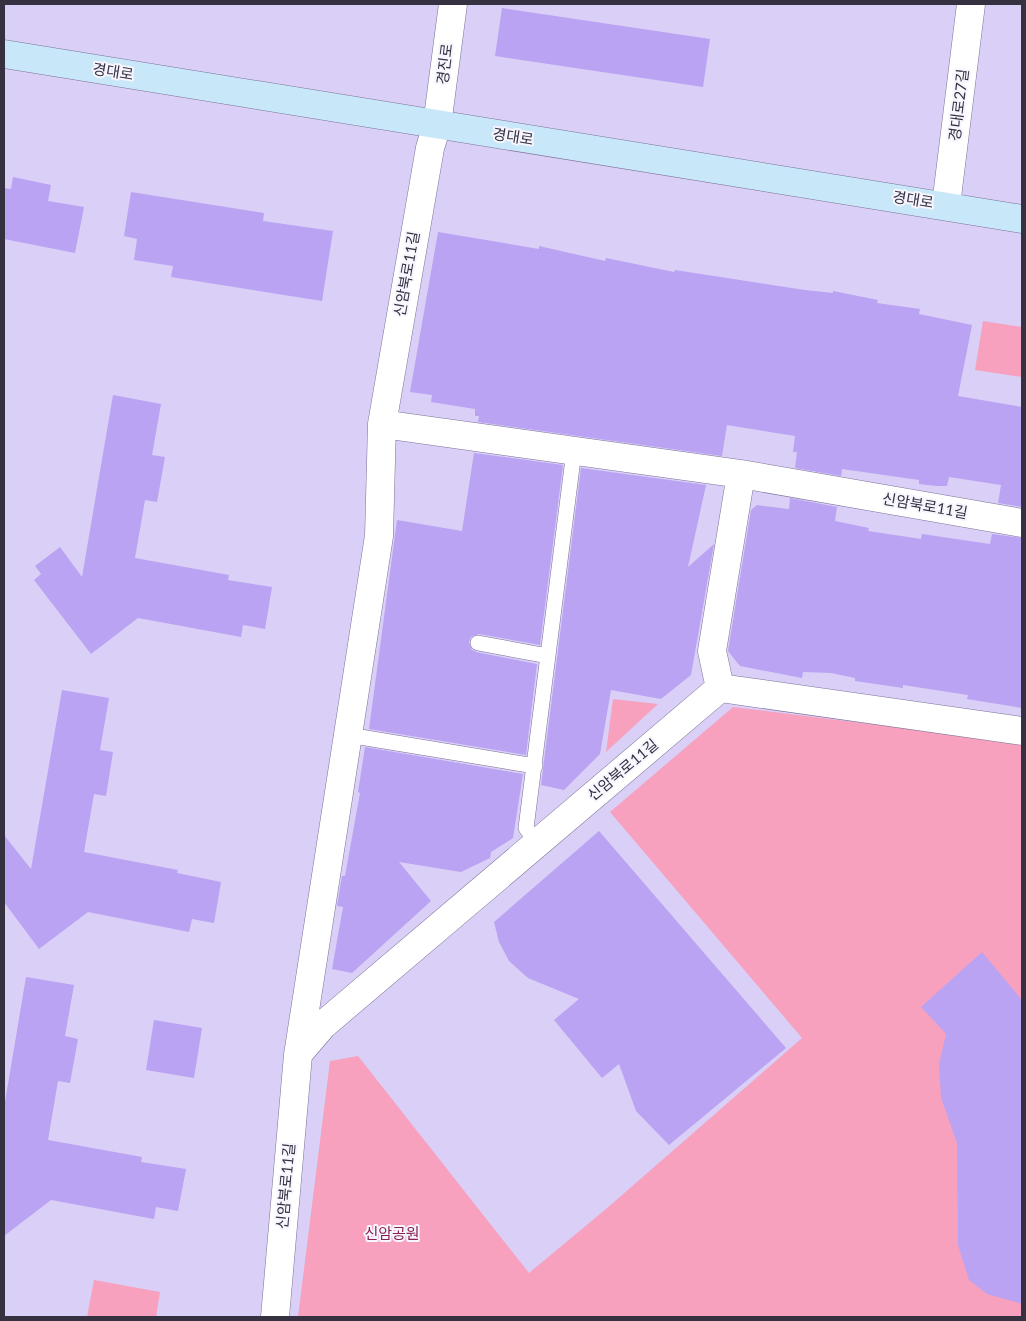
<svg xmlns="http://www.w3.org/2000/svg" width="1026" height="1321" font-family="Lato,'Noto Sans KR',sans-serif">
<rect width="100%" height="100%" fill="#d9cff7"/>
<!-- green -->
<path fill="#f7a1bf" d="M983 321 1022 327V377L975 370Z
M613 699 658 704 606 752Z
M733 707 1022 743V1317H298L330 1061 358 1056 529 1273 606 1209 802 1038 610 812Z
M94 1280 160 1292 156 1317H87Z"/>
<!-- building -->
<path fill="#baa3f2" d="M502 8 710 39 703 87 495 56Z
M13 177 51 185 48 201 84 207 75 253 4 239V188L11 189Z
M131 192 264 213 263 221 333 231 322 301 171 277 173 266 134 260 137 239 124 236Z
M438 232 539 249V246L605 261 606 258 674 272 675 270 805 290 833 293V291L878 300 877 303 920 309 919 314 972 325 958 396 1022 407V507L998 503 1001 485 949 477 947 486H936L919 484V480L842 469 841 476 795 468 797 452H793L795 436 727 425 722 456 478 422 479 416H475V409L431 402 432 395 410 392Z
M113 395 161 404 152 455 165 457 157 502 145 500 135 558 229 575 228 580 272 587 265 629 243 625 241 637 138 618 91 654 34 580 41 574 35 566 60 547 82 577Z
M474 453 563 465 540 645 479 634 471 637 469 642 472 650 476 652 537 664 526 755 369 729 397 520 462 531Z
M581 468 706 485 688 567 714 544 691 675 661 699 611 690 600 754 564 790 541 785Z
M790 498 837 507 835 521 869 528 868 531 921 539 922 534 990 544 992 534 1022 538V708L967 699 968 695 903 685V688L855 681V678L831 673 803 672 802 678 740 666 728 651 751 510 757 505 789 509Z
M62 690 109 698 100 750 113 752 106 796 94 794 84 852 178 870 177 873 221 882 214 923 192 919 189 932 88 912 39 949 4 902V835L31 869Z
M365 747 523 774 513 838 491 852 490 858 461 872 399 862 431 901 352 973 332 969 343 907 337 906 342 876H345L360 793 358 792Z
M599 831 786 1048 669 1145 636 1111 619 1064 602 1078 554 1020 579 999 528 978 509 961 499 942 494 922Z
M982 952 1022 1000V1304L987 1294 969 1280 958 1245 957 1143 941 1098 939 1064 946 1034 921 1007Z
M26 977 74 985 65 1036 78 1039 70 1083 58 1081 48 1140 142 1157 141 1162 186 1169 178 1211 156 1207 154 1219 51 1200 4 1236V1108Z
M154 1020 202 1028 194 1078 146 1070Z"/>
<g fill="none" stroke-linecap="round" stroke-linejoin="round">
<!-- service casing -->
<g stroke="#7c7297" stroke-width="16">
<path id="service" d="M478 643 548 656
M348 735 535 766
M537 843 526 828 574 451"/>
</g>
<!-- minor casing -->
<g stroke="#7c7297" stroke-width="29">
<path id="minor" d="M946 205 971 4
M382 424 741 474 1022 523
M720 688 712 651 741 474
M299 1053 323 1025 720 688 1022 731
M275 1317 298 1055 379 536 382 424 430 148 437 125"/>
</g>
<!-- tertiary casing -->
<g stroke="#7c7297" stroke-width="29">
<path id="tertiary" d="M437 125 453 4"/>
</g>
<!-- secondary casing -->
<g stroke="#7c7297" stroke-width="29">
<path id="secondary" d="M4 54 1022 219"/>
</g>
<!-- service -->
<use href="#service" stroke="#fff" stroke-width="15"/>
<!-- minor -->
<use href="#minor" stroke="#fff" stroke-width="28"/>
<!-- tertiary -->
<use href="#tertiary" stroke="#fff" stroke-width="28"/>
<!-- secondary -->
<use href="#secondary" stroke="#c8e8fa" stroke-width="28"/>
</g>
<g text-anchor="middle" stroke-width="4" stroke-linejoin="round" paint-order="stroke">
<!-- street labels -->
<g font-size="15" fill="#353141" stroke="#f7f5fd">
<text transform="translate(445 64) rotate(-83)" y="5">경진로</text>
<text transform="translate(113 72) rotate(9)" y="5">경대로</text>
<text transform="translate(959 105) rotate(-83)" y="5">경대로27길</text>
<text transform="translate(513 137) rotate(9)" y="5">경대로</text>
<text transform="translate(913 200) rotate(9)" y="5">경대로</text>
<text transform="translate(407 274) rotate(-80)" y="5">신암북로11길</text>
<text transform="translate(925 506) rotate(10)" y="5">신암북로11길</text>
<text transform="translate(623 770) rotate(-40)" y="5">신암북로11길</text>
<text transform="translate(286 1186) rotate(-85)" y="5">신암북로11길</text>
</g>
<!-- park labels -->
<g font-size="15" fill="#872250" stroke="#f7f5fd">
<text x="392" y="1239">신암공원</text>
</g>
</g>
<!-- border -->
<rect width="1026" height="1321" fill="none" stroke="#353141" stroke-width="10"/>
</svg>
